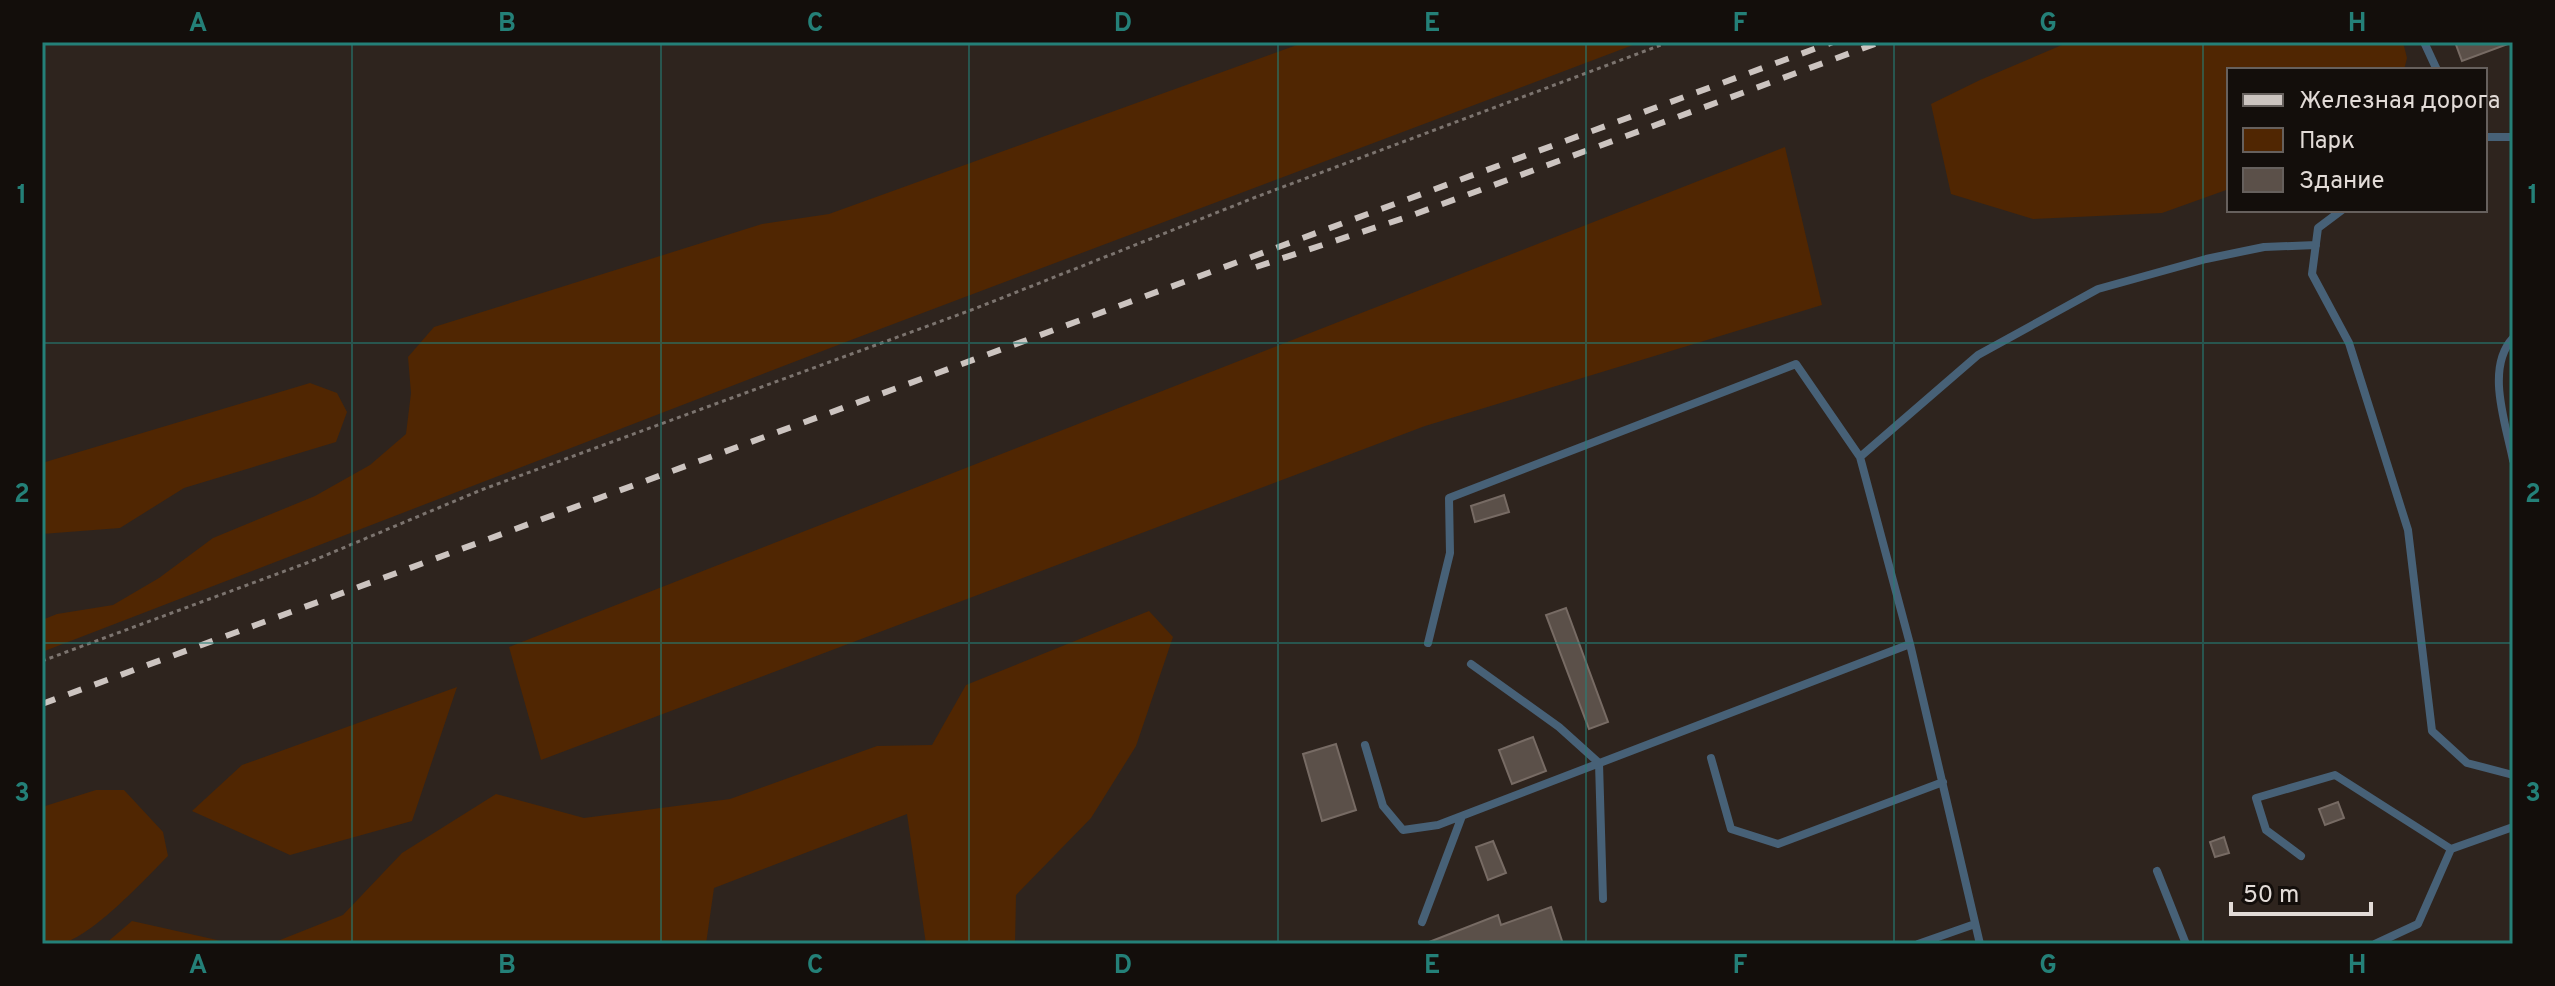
<svg xmlns="http://www.w3.org/2000/svg" width="2555" height="986" font-family="Overpass,sans-serif">
<rect width="100%" height="100%" fill="#2e241e"/>
<!-- green -->
<path fill="#502602" d="M1305 42H1641L851 340 42 652V620L57 614 113 605 159 578 213 538 315 496 370 465 406 434 411 393 408 357 434 327 762 224 829 214Z
M2069 42H2403L2407 58 2404 70H2229V189L2162 213 2033 219 1951 194 1931 104 1980 80Z
M1785 147 1822 305 1425 426 541 760 509 647Z
M310 383 337 393 347 412 336 442 184 488 120 528 42 534V463Z
M1149 611 1173 637 1136 746 1091 818 1016 895 1015 944H926L907 814 714 888 706 944H270L343 915 402 853 496 794 584 818 730 799 877 746 932 745 966 685Z
M457 687 412 821 290 855 192 811 242 765Z
M96 790H124L163 832 168 856C144 880 94 935 61 944 56 945 48 944 42 944V807Z
M132 921 235 944H105Z"/>
<!-- building -->
<path fill="#5b5049" stroke="#776b64" stroke-width="2" d="M2455 42H2507L2508 44 2462 61Z
M1504 495 1509 512 1475 522 1471 506Z
M1566 608 1608 722 1589 729 1546 615Z
M1533 737 1546 771 1512 784 1499 750Z
M1336 744 1356 810 1322 821 1303 754Z
M2338 802 2344 818 2325 825 2319 809Z
M2224 837 2229 853 2215 857 2210 842Z
M1493 841 1506 873 1488 880 1476 847Z
M1551 907 1563 944H1424L1498 915 1501 925Z"/>
<g fill="none" stroke-linecap="round" stroke-linejoin="round">
<!-- path -->
<path stroke="#7c746f" stroke-width="3" stroke-dasharray="4 4" stroke-linecap="butt" d="M42 661 312 561 481 490 974 309 1256 197 1669 42"/>
<!-- service -->
<path stroke="#476177" stroke-width="8" d="M2424 42 2437 70
M2485 137H2513
M2342 210 2318 228 2312 274 2349 343 2408 530 2432 731 2467 763 2513 775
M2513 338C2485 368 2506 424 2513 460
M1428 643 1450 553 1449 498 1796 364 1860 457
M1910 644 1860 457 1978 355 2098 289 2206 259 2264 247 2316 245
M1471 664 1559 727 1599 763 1603 899
M1365 745 1383 806 1403 830 1438 825 1910 644 1980 944
M1711 758 1731 829 1778 844 1943 782
M2301 856 2266 830 2256 798 2335 775 2451 849
M2157 871 2186 944
M1422 922 1462 816
M1918 944 1975 924
M2375 944 2418 924 2451 849 2513 827"/>
<!-- rail -->
<path stroke="#ccc4c0" stroke-width="6" stroke-dasharray="14 14" stroke-linecap="butt" d="M1256 267 1410 216 1880 42
M42 704 1833 42"/>
</g>
<!-- grid -->
<path fill="none" stroke="#248078" stroke-width="2" stroke-opacity="0.55" d="M352 42V944M661 42V944M969 42V944M1278 42V944M1586 42V944M1894 42V944M2203 42V944M42 343H2513M42 643H2513"/>
<!-- border -->
<rect width="2555" height="986" fill="none" stroke="#130e0b" stroke-width="88"/>
<!-- legend -->
<rect x="2227" y="68" width="260" height="144" fill="#130e0b" stroke="#66605d" stroke-width="2"/>
<rect x="2243" y="94" width="40" height="12" fill="#ccc4c0" stroke="#66605d" stroke-width="2"/>
<text x="2299" y="108" font-size="24" fill="#e2dbd7">Железная дорога</text>
<rect x="2243" y="128" width="40" height="24" fill="#502602" stroke="#66605d" stroke-width="2"/>
<text x="2299" y="148" font-size="24" fill="#e2dbd7">Парк</text>
<rect x="2243" y="168" width="40" height="24" fill="#5b5049" stroke="#66605d" stroke-width="2"/>
<text x="2299" y="188" font-size="24" fill="#e2dbd7">Здание</text>
<!-- scale -->
<path d="M2231 902v12h140v-12" fill="none" stroke="#e2dbd7" stroke-width="4"/>
<text x="2243" y="902" font-size="24" fill="#e2dbd7" stroke="#130e0b" stroke-width="6" paint-order="stroke">50 m</text>
<rect x="44" y="44" width="2467" height="898" fill="none" stroke="#248078" stroke-width="3"/>
<g font-size="26" text-anchor="middle" font-weight="bold" fill="#248078">
<text x="198" y="31">A</text>
<text x="507" y="31">B</text>
<text x="815" y="31">C</text>
<text x="1123" y="31">D</text>
<text x="1432" y="31">E</text>
<text x="1740" y="31">F</text>
<text x="2048" y="31">G</text>
<text x="2357" y="31">H</text>
<text x="22" y="203">1</text>
<text x="2533" y="203">1</text>
<text x="22" y="502">2</text>
<text x="2533" y="502">2</text>
<text x="22" y="801">3</text>
<text x="2533" y="801">3</text>
<text x="198" y="973">A</text>
<text x="507" y="973">B</text>
<text x="815" y="973">C</text>
<text x="1123" y="973">D</text>
<text x="1432" y="973">E</text>
<text x="1740" y="973">F</text>
<text x="2048" y="973">G</text>
<text x="2357" y="973">H</text>
</g>
</svg>
